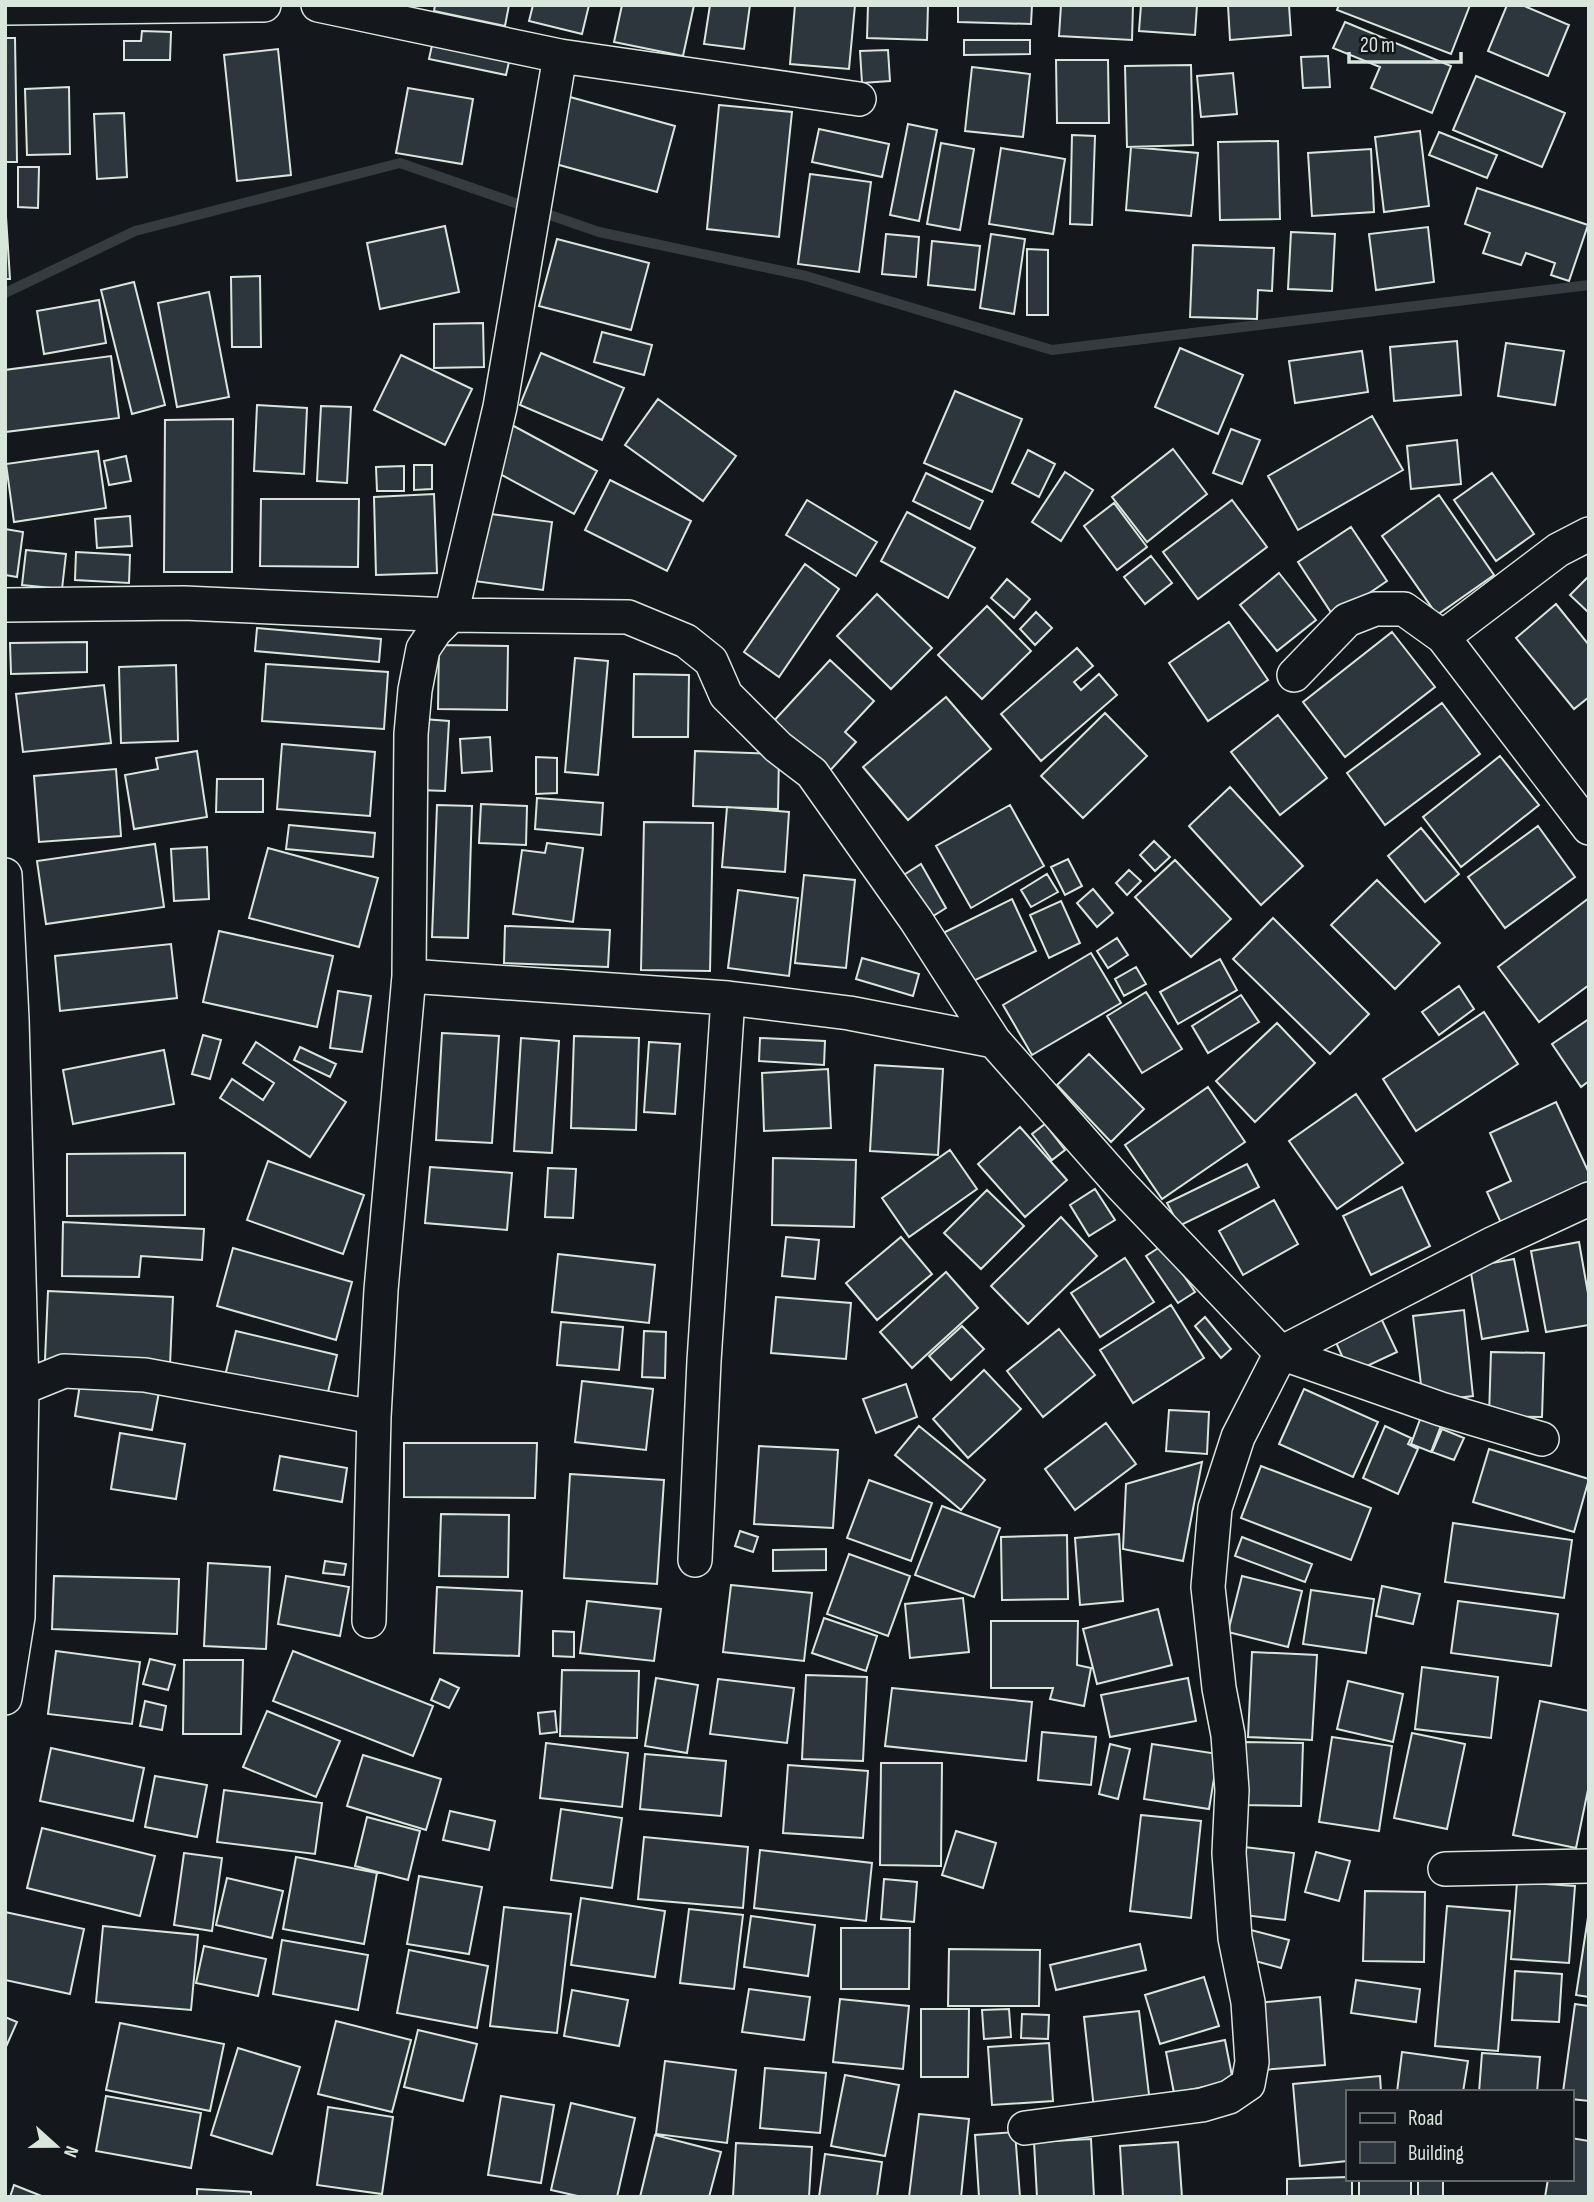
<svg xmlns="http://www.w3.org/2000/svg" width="1594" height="2202" font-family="'Sofia Sans Condensed',sans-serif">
<rect width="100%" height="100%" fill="#14181c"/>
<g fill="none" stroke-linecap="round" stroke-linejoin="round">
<!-- stream -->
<path stroke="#363b3e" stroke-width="10" d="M5 293 135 231 400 163 599 232 806 276 1052 350 1589 285"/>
</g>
<!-- building -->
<path fill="#2c363c" stroke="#d8e6dc" stroke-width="2" d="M435 5H509L505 26 434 11Z
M533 5H589L582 34 529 21Z
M622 5H694L683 56 614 42Z
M710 5H750L744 49 704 44Z
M795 5H855L849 69 790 64Z
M868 5H928L927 40 867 38Z
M958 5H1032L1031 24 958 22Z
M1061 5H1133L1132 40 1059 36Z
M1141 5H1197L1195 35 1139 31Z
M1228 5H1289L1291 35 1230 40Z
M1339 5H1470L1451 54 1337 10Z
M1507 5H1522L1569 25 1548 76 1488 51Z
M1345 22 1451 66 1432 113 1371 88 1380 67 1333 48Z
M142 31 171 32 170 60H124V41H141Z
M434 36 511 53 506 75 429 59Z
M5 38H15L17 162H5Z
M964 40H1030V54L964 55Z
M278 49 291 175 237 181 224 55Z
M888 50 890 81 862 83 860 51Z
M1328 56 1330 87 1303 88 1301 57Z
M1056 60H1108L1109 123H1057Z
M1191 65 1193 145 1127 147 1125 66Z
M972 67 1030 74 1023 137 965 131Z
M1233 73 1237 114 1201 117 1197 76Z
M1476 76 1565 113 1542 167 1453 130Z
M69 87 70 154 27 155 25 89Z
M408 88 473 99 462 164 396 153Z
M570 97 675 126 657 192 552 163Z
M719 105 792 112 779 237 707 229Z
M124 113 127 177 97 179 94 114Z
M908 124 937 130 919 221 890 215Z
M819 129 889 144 882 177 812 162Z
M1420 131 1429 206 1384 212 1375 137Z
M1439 132 1497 155 1487 178 1429 155Z
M1072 135 1095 136 1092 225 1070 224Z
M1278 141 1280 219 1220 220 1218 142Z
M941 143 974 149 960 230 927 224Z
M1131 147 1198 153 1191 216 1126 210Z
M1001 148 1065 159 1053 234 989 224Z
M1371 149 1374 212 1312 216 1308 153Z
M18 167H39L38 208 18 207Z
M810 174 871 182 859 272 798 264Z
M1477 188 1588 225 1569 281 1551 275 1555 263 1526 253 1521 265 1483 253 1490 233 1465 224Z
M5 201 10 279H5Z
M445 226 459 292 380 309 367 243Z
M1428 227 1434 282 1376 290 1369 234Z
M1291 232 1335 234 1332 291 1288 289Z
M886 234 919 237 916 277 882 274Z
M991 234 1025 239 1014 314 980 308Z
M557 239 649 263 631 330 539 306Z
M932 241 980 246 975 290 928 285Z
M1193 245 1274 248 1272 291 1258 290 1257 319 1190 317Z
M1027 249 1048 250V315H1027Z
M260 276 261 347H232L231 277Z
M134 282 165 405 132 414 101 290Z
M209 292 229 397 177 407 158 303Z
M99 300 106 343 44 354 37 311Z
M483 323 484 367 434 368V324Z
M602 332 652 345 644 375 594 362Z
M1457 341 1461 395 1394 401 1390 347Z
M1506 343 1564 351 1555 405 1498 396Z
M1180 348 1243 375 1218 434 1155 407Z
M1362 351 1368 392 1295 403 1289 361Z
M541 353 624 388 602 440 520 405Z
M401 355 472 389 445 445 374 410Z
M111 356 119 418 5 432V370Z
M955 391 1022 419 992 492 924 463Z
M658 399 736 456 703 501 625 445Z
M257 405 307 408 304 474 254 471Z
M321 406 351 407 347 483 317 481Z
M1372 416 1403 470 1298 530 1268 476Z
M233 419 232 572H164L165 420Z
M510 424 597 471 574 514 487 467Z
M1231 429 1260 440 1242 484 1213 473Z
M1457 440 1461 484 1411 489 1407 446Z
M1173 449 1207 494 1147 542 1112 497Z
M1028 450 1055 464 1039 497 1012 483Z
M98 451 106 508 14 522 6 464Z
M126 456 131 481 109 485 104 461Z
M414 465H432V489L414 490Z
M404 466V491H377L376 467Z
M1065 472 1093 490 1061 541 1032 522Z
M926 473 983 501 970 529 913 501Z
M1492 473 1534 534 1496 561 1454 500Z
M610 480 691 521 667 571 585 530Z
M434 494 437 573 376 575 374 497Z
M1439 495 1494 575 1437 615 1382 536Z
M261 499H359L358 567 260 566Z
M807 500 877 542 856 576 786 535Z
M1232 500 1267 547 1198 599 1163 552Z
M1114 503 1147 547 1117 570 1084 526Z
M907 512 975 548 948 598 881 561Z
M483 513 552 522 543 590 474 581Z
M130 516 132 546 97 548 95 519Z
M1351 527 1387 581 1334 617 1298 562Z
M5 529 23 532 17 577 5 575Z
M26 550 66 554 62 589 22 585Z
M76 552 130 555 129 583 75 580Z
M1151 556 1172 583 1145 604 1124 577Z
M805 564 839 589 779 677 744 652Z
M1279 573 1316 620 1277 651 1240 605Z
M1589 576V613L1570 595Z
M1007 579 1030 599 1014 618 991 598Z
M877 594 932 648 891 689 837 636Z
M1556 604 1589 645V697L1574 709 1516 638Z
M987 606 1031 651 982 699 938 655Z
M1036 612 1052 628 1035 645 1020 629Z
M1229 622 1268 680 1208 721 1169 663Z
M257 628 381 639 379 662 255 651Z
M1392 632 1435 687 1345 757 1303 702Z
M87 642V672L11 674 10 643Z
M439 645 508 646 507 710 438 709Z
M1077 648 1093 666 1074 682 1081 690 1099 674 1117 695 1041 761 1001 714Z
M575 658 608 661 598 775 565 772Z
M830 660 874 701 845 732 856 742 826 775 771 724Z
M266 664 388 672 384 729 262 721Z
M176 665 178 741 121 743 119 667Z
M634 674 689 675 688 737H633Z
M104 685 111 743 23 752 16 694Z
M946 697 991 749 908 820 863 767Z
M1442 703 1480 754 1385 825 1347 773Z
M1105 713 1147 756 1083 818 1041 776Z
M1278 715 1327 778 1280 815 1231 752Z
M423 719 449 721 445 791 419 790Z
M490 737 492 771 462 773 460 739Z
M282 744 375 752 370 816 277 809Z
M197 751 207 817 134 829 125 775 158 769 156 758Z
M695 751 779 754 778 809 693 806Z
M1500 756 1539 805 1461 867 1423 817Z
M536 757 557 758V793L536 794Z
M116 769 121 836 39 842 34 776Z
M217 779H263V812H216Z
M1230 787 1303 866 1261 905 1189 826Z
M537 798 603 803 601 835 535 829Z
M481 804 527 806 526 845 479 843Z
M437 805 472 806 468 938 432 937Z
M1010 805 1044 866 971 908 936 846Z
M727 807 789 812 785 872 722 867Z
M644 822 713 823 710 971 641 970Z
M289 825 375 833 373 857 286 849Z
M1538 826 1575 877 1505 928 1468 877Z
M1421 828 1459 874 1425 902 1388 856Z
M1154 841 1170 857 1155 871 1140 855Z
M547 843 583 848 573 922 513 914 522 850 545 853Z
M155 844 164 907 46 924 37 861Z
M207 847 209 899 174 901 171 849Z
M268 848 378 878 359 947 249 918Z
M1068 859 1082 886 1065 895 1051 867Z
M1175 860 1231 919 1191 957 1135 897Z
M921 864 946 908 925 921 899 878Z
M1129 870 1141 881 1127 895 1116 883Z
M1047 874 1058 892 1031 907 1021 890Z
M804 875 855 880 846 968 795 963Z
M1377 880 1440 943 1395 989 1331 925Z
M1093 889 1113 913 1097 927 1077 903Z
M738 890 798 898 789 976 728 968Z
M1589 898V985L1539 1022 1498 967Z
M1012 899 1036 951 965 985 941 934Z
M1061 901 1080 943 1049 958 1030 915Z
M1273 918 1369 1014 1330 1054 1233 959Z
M505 926 610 930 608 967 504 963Z
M219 931 333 956 317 1027 203 1002Z
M1117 938 1128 955 1108 968 1097 951Z
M171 944 177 998 60 1011 55 956Z
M1091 953 1121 1003 1032 1055 1003 1005Z
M862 958 919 974 913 996 856 979Z
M1220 959 1237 990 1178 1024 1160 992Z
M1136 967 1146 984 1124 996 1115 979Z
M1459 986 1474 1009 1439 1035 1422 1012Z
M338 991 371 996 362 1052 330 1048Z
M1146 992 1182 1049 1142 1073 1107 1016Z
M1241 995 1259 1022 1208 1053 1192 1026Z
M1484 1012 1518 1064 1416 1131 1383 1079Z
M1589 1019V1081L1581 1087 1552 1044Z
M1277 1023 1315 1063 1255 1122 1216 1081Z
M442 1033 499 1036 492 1143 436 1140Z
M203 1035 221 1040 210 1079 192 1074Z
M574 1036 639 1038 636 1130 571 1128Z
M521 1038 559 1041 552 1153 514 1151Z
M760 1038 825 1041 824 1065 759 1061Z
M256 1042 346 1102 310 1157 220 1098 232 1079 263 1100 274 1083 243 1063Z
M649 1042 680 1044 675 1114 644 1112Z
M300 1047 336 1064 330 1077 294 1060Z
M164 1050 174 1104 73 1124 63 1070Z
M1089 1054 1144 1109 1111 1142 1057 1085Z
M875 1065 943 1069 938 1155 870 1151Z
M828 1069 831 1128 764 1131 762 1073Z
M1208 1087 1245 1142 1162 1199 1125 1145Z
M1356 1094 1403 1163 1337 1209 1289 1141Z
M1556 1102 1589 1173V1196L1506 1234 1487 1192 1511 1181 1490 1133Z
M1045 1124 1065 1150 1052 1160 1032 1134Z
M1020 1127 1067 1180 1025 1217 978 1164Z
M950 1150 977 1189 909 1237 882 1198Z
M185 1153V1215L67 1216V1154Z
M773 1158 856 1160 854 1227 772 1225Z
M268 1161 364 1195 343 1254 247 1220Z
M1247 1164 1259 1187 1179 1226 1167 1203Z
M430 1167 512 1173 507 1230 425 1223Z
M548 1168 576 1169 573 1218 545 1217Z
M1402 1187 1430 1246 1371 1275 1343 1216Z
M1095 1189 1115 1220 1089 1236 1070 1205Z
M987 1190 1024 1226 981 1269 944 1233Z
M1274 1200 1298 1244 1243 1275 1219 1231Z
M1061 1217 1097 1256 1028 1324 991 1286Z
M63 1222 204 1229 202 1260 141 1256 139 1277 62 1276Z
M786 1237 819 1240 815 1279 782 1276Z
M901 1237 932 1274 877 1320 846 1283Z
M1579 1242 1589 1299V1325L1546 1332 1531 1251Z
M1163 1245 1195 1292 1178 1303 1146 1256Z
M233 1248 352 1282 336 1340 217 1306Z
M558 1254 655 1265 649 1323 552 1312Z
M1125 1258 1154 1302 1100 1337 1071 1293Z
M1514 1259 1528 1331 1482 1339 1470 1267Z
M946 1272 978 1308 912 1368 880 1332Z
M48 1291 173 1297 170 1365 45 1360Z
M776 1297 851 1303 846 1359 771 1353Z
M1171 1305 1204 1358 1133 1403 1100 1350Z
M1464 1310 1473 1396 1423 1402 1413 1316Z
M1380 1316 1397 1352 1350 1374 1334 1338Z
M1205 1317 1231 1349 1221 1358 1195 1326Z
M561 1322 623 1327 619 1370 557 1365Z
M962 1326 984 1349 951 1380 929 1356Z
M1059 1329 1095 1375 1043 1417 1007 1371Z
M236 1331 337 1355 326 1400 225 1376Z
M644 1331 666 1332 665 1378 642 1377Z
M1491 1352 1544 1353 1542 1417 1489 1416Z
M984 1370 1021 1409 968 1458 933 1419Z
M81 1378 159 1392 152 1430 75 1416Z
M582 1381 653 1389 646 1450 575 1442Z
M906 1384 917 1417 876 1433 863 1399Z
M1304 1389 1378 1422 1353 1477 1279 1444Z
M1169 1410 1209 1412 1207 1454 1166 1451Z
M1422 1414 1442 1423 1431 1452 1411 1444Z
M1106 1423 1136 1464 1075 1510 1045 1469Z
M919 1426 985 1480 961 1510 895 1455Z
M1385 1426 1411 1438 1408 1444 1418 1449 1398 1494 1363 1478Z
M1442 1429 1464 1438 1454 1460 1432 1452Z
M120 1433 185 1444 176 1499 111 1489Z
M404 1443H537L535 1498 404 1497Z
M759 1446 838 1450 833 1528 754 1524Z
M1489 1449 1589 1479 1574 1532 1473 1502Z
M280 1456 347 1468 342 1502 274 1490Z
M1202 1462 1183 1561 1123 1549 1126 1484Z
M1261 1466 1371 1508 1351 1560 1241 1518Z
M570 1474 664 1480 657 1584 564 1578Z
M869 1480 932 1503 911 1561 847 1538Z
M942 1506 1000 1528 974 1597 915 1575Z
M441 1514 509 1515 508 1577 439 1576Z
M1453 1523 1572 1540 1564 1598 1445 1582Z
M740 1531 758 1537 753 1552 735 1546Z
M1119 1534 1123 1601 1080 1605 1075 1538Z
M1067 1535 1068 1599 1002 1600 1001 1537Z
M1242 1537 1312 1564 1305 1582 1235 1556Z
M826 1549V1570L773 1571V1550Z
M849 1554 910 1576 888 1636 827 1614Z
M325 1561 346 1564 344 1575 323 1573Z
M208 1563 270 1567 266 1649 204 1646Z
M54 1576 179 1579 177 1634 52 1629Z
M286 1576 349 1587 340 1636 278 1624Z
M1242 1576 1302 1591 1288 1647 1228 1632Z
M731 1585 812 1593 804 1661 723 1652Z
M1382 1586 1420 1594 1413 1624 1376 1616Z
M437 1587 522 1591 519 1656 434 1653Z
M1311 1590 1374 1599 1366 1653 1303 1644Z
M963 1598 969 1652 910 1658 905 1604Z
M587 1601 661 1609 654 1661 580 1653Z
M1458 1601 1558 1614 1551 1666 1451 1653Z
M1158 1609 1172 1665 1097 1684 1083 1629Z
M824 1618 877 1636 866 1671 812 1653Z
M991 1621H1078L1077 1665 1091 1668 1084 1706 1050 1699 1053 1688H991Z
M553 1631 574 1632V1657L553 1656Z
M56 1651 140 1662 132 1724 48 1714Z
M293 1651 433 1706 413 1756 273 1701Z
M1252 1652 1317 1655 1312 1740 1248 1737Z
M150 1659 175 1665 168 1690 143 1684Z
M184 1660H243L241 1734H183Z
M1422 1667 1498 1677 1491 1738 1415 1729Z
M562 1670 639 1671 637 1738 560 1736Z
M806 1675 867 1677 863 1761 802 1759Z
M656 1678 698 1685 687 1753 645 1746Z
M1188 1678 1196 1721 1110 1737 1101 1695Z
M440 1679 459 1688 449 1708 431 1700Z
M718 1679 794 1688 787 1743 710 1734Z
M1348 1681 1403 1694 1393 1742 1337 1729Z
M892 1688 1032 1702 1026 1761 885 1746Z
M145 1701 166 1706 162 1730 140 1726Z
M1540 1701 1589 1711V1785L1576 1848 1513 1835Z
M267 1711 340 1741 316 1797 243 1767Z
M555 1711 557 1732 540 1734 538 1713Z
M1042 1732 1096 1737 1091 1785 1038 1780Z
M1412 1733 1465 1744 1447 1829 1394 1818Z
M1332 1737 1392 1746 1379 1831 1319 1822Z
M1243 1742 1303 1743 1301 1806 1241 1805Z
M546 1743 628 1753 622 1807 540 1798Z
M1110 1744 1130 1749 1118 1799 1099 1794Z
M1152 1744 1218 1754 1209 1809 1144 1799Z
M51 1748 144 1768 133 1821 40 1801Z
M645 1754 726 1761 721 1816 640 1809Z
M363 1755 441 1779 426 1830 347 1806Z
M881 1763H942L941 1866 880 1865Z
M788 1765 868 1771 863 1838 783 1833Z
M155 1776 207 1785 197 1837 145 1827Z
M224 1790 322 1803 315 1854 217 1842Z
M561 1809 622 1818 612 1888 551 1880Z
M450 1811 495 1821 489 1850 443 1840Z
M1141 1815 1201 1821 1191 1918 1130 1911Z
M367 1817 420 1831 408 1880 355 1866Z
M42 1828 155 1856 140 1916 27 1888Z
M956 1831 996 1843 983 1888 942 1875Z
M644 1837 748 1847 743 1908 638 1899Z
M1244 1847 1294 1853 1285 1920 1236 1914Z
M760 1850 872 1863 866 1921 754 1908Z
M1316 1852 1350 1861 1339 1901 1305 1892Z
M184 1853 222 1858 212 1931 174 1925Z
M296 1857 377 1873 364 1944 283 1929Z
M419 1876 482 1887 469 1954 407 1944Z
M227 1878 283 1891 272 1938 216 1925Z
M884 1879 917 1882 914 1922 881 1919Z
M1517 1882 1575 1886 1569 1963 1511 1959Z
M1365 1891 1425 1892 1424 1962 1363 1961Z
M581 1898 665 1911 655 1977 571 1965Z
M1447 1906 1510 1911 1498 2051 1435 2046Z
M504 1907 571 1914 557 2033 490 2026Z
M689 1909 743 1915 734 1989 680 1983Z
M1589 1911V1997L1576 1995Z
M5 1912 84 1929 70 1994 5 1980Z
M751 1916 815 1925 808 1976 744 1967Z
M103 1926 198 1935 191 2010 96 2002Z
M841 1928H910L909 1989H841Z
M1247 1929 1289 1940 1281 1968 1240 1957Z
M282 1940 368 1955 358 2010 273 1994Z
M1140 1944 1146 1970 1056 1990 1050 1965Z
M204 1946 266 1959 258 1996 196 1983Z
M949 1949 1040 1950 1039 2006H948Z
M409 1950 488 1966 477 2028 397 2013Z
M1515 1971 1562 1974 1559 2022 1512 2020Z
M1204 1977 1219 2026 1160 2044 1145 1995Z
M1356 1980 1420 1989 1416 2022 1351 2013Z
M749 1989 810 1997 804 2040 742 2032Z
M572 1990 628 2000 619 2046 564 2036Z
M1320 1997 1325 2065 1262 2070 1257 2003Z
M840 1999 909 2006 903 2069 833 2062Z
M1575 2004 1589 2006V2101L1571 2099V2092H1563Z
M921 2009H969L968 2077H921Z
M1009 2009 1011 2037 984 2039 982 2010Z
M1139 2011 1150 2103 1094 2109 1084 2017Z
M1022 2014 1049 2015 1048 2039 1021 2038Z
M5 2017 17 2022 5 2049Z
M336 2021 411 2040 392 2112 318 2094Z
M120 2023 224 2044 210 2111 106 2090Z
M418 2030 477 2044 463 2101 404 2087Z
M1225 2040 1233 2081 1174 2093 1166 2052Z
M1049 2043 1053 2101 992 2105 988 2047Z
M238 2048 300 2067 272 2154 211 2135Z
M1402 2052 1468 2061 1463 2092H1397Z
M1482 2053 1540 2057 1537 2092H1479Z
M665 2061 736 2070 727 2143 656 2134Z
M765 2068 826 2073 820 2133 760 2128Z
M845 2075 899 2085 885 2156 831 2146Z
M1380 2076 1381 2092H1347V2161L1300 2166 1293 2084Z
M106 2096 201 2113 191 2168 96 2151Z
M501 2096 554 2105 541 2183 488 2175Z
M571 2103 635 2118 617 2197H582L551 2190Z
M328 2107 393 2117 382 2194 317 2185Z
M919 2114 969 2119 961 2197H909Z
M1015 2132 1020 2197H979L975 2135Z
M655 2135 721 2152 709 2197H640Z
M1571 2138 1589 2141V2197H1545L1548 2179H1571Z
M1091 2139 1094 2197H1037L1034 2142Z
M1178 2142 1182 2197H1123L1120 2146Z
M736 2143 812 2147 809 2197H733Z
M825 2154 882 2162 877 2197H819Z
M1347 2177V2179H1352V2197H1287V2179Z
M1359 2179H1411V2197H1359Z
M1418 2179 1443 2180V2197H1418Z
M14 2185 44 2197H10Z
M197 2189 251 2192V2197H197Z"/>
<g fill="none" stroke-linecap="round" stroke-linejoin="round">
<!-- street casing -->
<g stroke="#d8e6dc" stroke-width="36">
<path id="street" d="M318 5 560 56 859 99
M5 8 264 5
M5 605 184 603 451 615 628 617 686 641 711 661 726 695 778 747 812 773 916 920 994 1041 1122 1186 1281 1353 1441 1409 1542 1439
M1443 637 1558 550 1589 534
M1294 675 1347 620 1375 609H1404L1443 637 1589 828
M5 875 12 1019 22 1388 18 1617 5 1698
M409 976 728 998 849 1013 994 1041
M5 1386 22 1388 64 1371 145 1375 374 1417
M695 1560 704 1361 728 998
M369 1621 374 1417 381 1290 409 976 411 734 415 690 423 649 435 631 451 615 500 407 560 56
M1445 1869 1589 1866
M1025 2128 1202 2105 1229 2097 1248 2084 1252 2062 1248 2002 1235 1938 1229 1853 1232 1790 1228 1735 1219 1688 1208 1587 1215 1508 1238 1437 1281 1353 1494 1243 1589 1199"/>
</g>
<!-- street -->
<use href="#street" stroke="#14181c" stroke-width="33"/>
</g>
<!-- border -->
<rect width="1594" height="2202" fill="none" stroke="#d8e6dc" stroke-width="14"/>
<!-- legend -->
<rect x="1346" y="2090" width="228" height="91" fill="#14181c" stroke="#626a69" stroke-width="2"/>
<rect x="1360" y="2113" width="35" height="10" fill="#14181c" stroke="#626a69" stroke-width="2"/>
<text x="1408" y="2125" font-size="21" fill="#d8e6dc">Road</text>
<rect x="1360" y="2142" width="35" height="21" fill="#2c363c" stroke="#626a69" stroke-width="2"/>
<text x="1408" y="2160" font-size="21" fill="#d8e6dc">Building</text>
<!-- north arrow -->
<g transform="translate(56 2146) rotate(111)" stroke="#14181c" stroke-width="5" paint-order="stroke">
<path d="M0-5L12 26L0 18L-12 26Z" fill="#d8e6dc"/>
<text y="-10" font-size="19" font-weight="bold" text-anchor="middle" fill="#d8e6dc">N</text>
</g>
<!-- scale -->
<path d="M1349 52v10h112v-10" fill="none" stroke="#d8e6dc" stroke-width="3.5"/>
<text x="1360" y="52" font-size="21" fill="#d8e6dc" stroke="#14181c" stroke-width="5" paint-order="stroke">20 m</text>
</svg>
